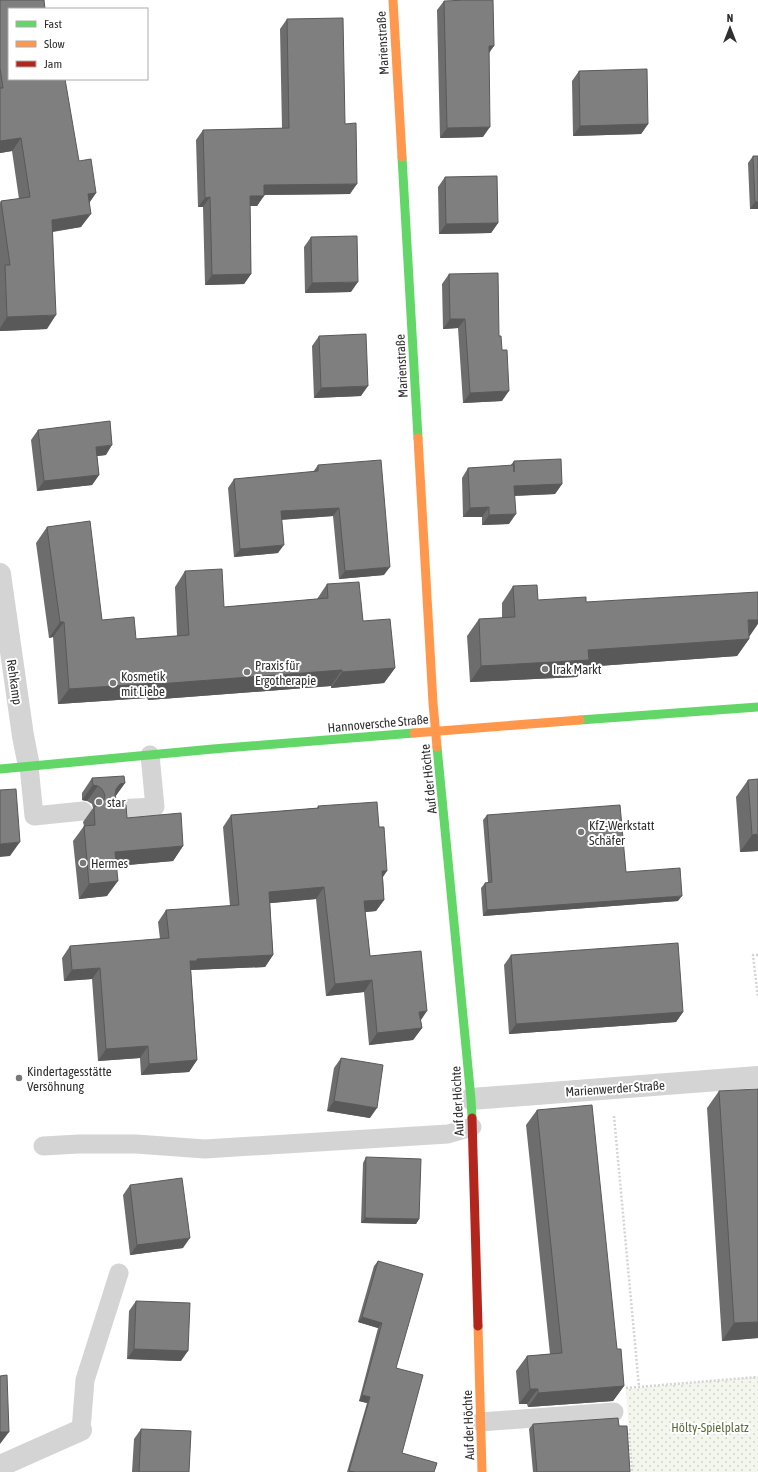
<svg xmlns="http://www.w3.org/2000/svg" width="758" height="1472" font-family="'Asap Condensed',sans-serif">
<defs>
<pattern id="park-dots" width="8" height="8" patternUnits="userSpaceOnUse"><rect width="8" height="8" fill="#f2f6ec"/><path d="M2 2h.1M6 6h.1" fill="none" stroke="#d0d3cb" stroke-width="1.8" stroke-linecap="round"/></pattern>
</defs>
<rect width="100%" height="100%" fill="#fff"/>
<!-- park -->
<path fill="url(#park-dots)" d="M758 1377V1472H632L626 1389Z"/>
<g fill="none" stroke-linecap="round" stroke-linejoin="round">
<!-- path -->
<path stroke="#d4d4d4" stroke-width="2.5" stroke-dasharray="2 2" stroke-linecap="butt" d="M758 955H753L758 998
M614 1116 639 1387
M626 1388 758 1377
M629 1433 632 1472"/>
<!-- lane -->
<path stroke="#d4d4d4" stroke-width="19" d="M29 766 34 816 83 811
M115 809 155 807 150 755
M43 1146 79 1144H136L205 1149 448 1134 472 1127
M481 1422 614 1412
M81 1430 85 1380 119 1273"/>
<!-- street -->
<path stroke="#d4d4d4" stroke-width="22" d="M0 574 23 736 29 766
M471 1099 758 1077
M0 1466 81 1430"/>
<!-- fast -->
<path stroke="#63d668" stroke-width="9" d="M402 157 418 438
M580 720 758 707
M437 747 471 1099 472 1118
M0 769 213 749 414 733"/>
<!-- slow -->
<path stroke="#ff974d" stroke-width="9" d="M393 0 402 157
M418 438 433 703 437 747
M414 733 580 720
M478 1326 482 1472"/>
<!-- jam -->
<path stroke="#b3261e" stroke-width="9" d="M472 1118 478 1326"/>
</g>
<!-- wall -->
<path fill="#6d6d6d" d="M0 0 9 9 79 161 96 193 89 203 81 227 53 232 47 329 0 331V203L1 201 19 199 12 151 0 153Z
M444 1 489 53 483 137 440 138 437 10Z
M287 19 345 124 350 194 264 195 257 206H250L251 274 244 284 205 285 203 207H198L196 140 203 130 282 128 280 29Z
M579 71 648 124 641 134 573 136 572 81Z
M753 156 758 209H750L748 163Z
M445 177 498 223 491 233 439 234 438 187Z
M311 237 351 292 305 293 304 247Z
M449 274 499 336 502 401 463 403 458 328 443 329 442 284Z
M319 336 361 396 314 398 312 346Z
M38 430 106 455 97 456 99 475 92 485 37 491 31 440Z
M514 461 562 484 555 494 515 496 509 524 482 525V517H463L462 478 468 468 510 466Z
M318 465 384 575 339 579 333 516 281 520 278 553 234 557 228 488 234 479 313 472Z
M47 527 102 620 136 639 177 636 175 587 185 571 224 607 317 599 327 584 363 621 395 668 384 683 331 688V686L148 700 147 698 58 704 53 637 49 638 36 543Z
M513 586 538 600 586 602 749 637V639L737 656 584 667 577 677 470 682 467 636 479 619 502 618V603Z
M92 778 125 783 115 797 116 799 127 818 183 846 173 861 116 866 107 896 79 899 73 841 84 826 83 822 93 808 92 804 87 801 82 800V793Z
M748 780 758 851 740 852 736 797Z
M318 806 383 877 384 900 376 911 365 912 370 956 421 1021 422 1028 413 1040 369 1045 364 992 326 996 316 899 270 903 273 955 265 967 191 970 197 1060 189 1072 141 1075 140 1058 98 1061 92 979 64 981 62 958 70 946 160 939 158 922 166 910 230 906 223 827 231 815 317 808Z
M487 815 626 872 678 901 483 916 481 888 485 883 488 882 483 820Z
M511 955 683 1012 676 1022 509 1034 504 965Z
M341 1058 370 1118 327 1111 334 1068Z
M719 1091 758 1338 722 1341 707 1108Z
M537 1110 617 1349 624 1386 613 1401 528 1407 527 1404H519L516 1371 527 1356 550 1354 526 1125Z
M366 1157 419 1219 416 1224 361 1223 363 1163Z
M130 1185 183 1248 130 1255 123 1195Z
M378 1261 396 1368 402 1453 434 1472H347L367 1403 359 1401 378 1328 358 1322 374 1266Z
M136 1301 181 1361 127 1359 129 1311Z
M533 1424 619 1426 630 1472H533L529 1429Z
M141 1429 189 1472H132L134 1439Z"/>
<!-- shaded-wall -->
<path fill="#595959" d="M489 46H494L487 56Z
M648 124 641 134 573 136 580 126Z
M490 127 483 137 440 138 447 128Z
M21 138 12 151 0 153V141Z
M357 184 350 194 257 195 264 185Z
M96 193 87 206 88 194Z
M250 196H264L257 206H243Z
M210 197 203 207H198L205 198Z
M755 202H758V209H750Z
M91 214 81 227 43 233 52 220Z
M498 223 491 233 439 234 446 224Z
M251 274 244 284 205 285 212 275Z
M358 282 351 292 305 293 312 283Z
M56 315 47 329 0 331V328L7 317Z
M450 319H465L458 328 443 329Z
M368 386 361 396 314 398 321 388Z
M509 391 502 401 463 403 470 393Z
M112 445 106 455 89 457 96 447Z
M99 475 92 485 37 491 44 481Z
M562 484 555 494 507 496 514 486Z
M489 507 482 517H463L470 508Z
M339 508 333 516 275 520 281 511Z
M516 514 509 524 482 525 489 515Z
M284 545 278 553 234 557 240 549Z
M390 567 384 575 339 579 345 571Z
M748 620H758V624L749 637Z
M60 622H64L53 637 49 638Z
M749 639 737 656 584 667 577 677 470 682 481 666 588 650Z
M395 668 384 683 331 688 342 672Z
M342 670 331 686 148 700 158 684Z
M158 683 147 698 58 704 69 689Z
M125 783 114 798 116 789 120 784Z
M93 785 98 786 87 801 82 800Z
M758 834V851L740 852 752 835Z
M20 842 10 856 0 857V844Z
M183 846 173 861 105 867 115 852Z
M382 871H387L379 883Z
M118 881 107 896 79 899 89 884Z
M324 887 316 899 261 904 269 892Z
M682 896 678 901 483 916 487 910Z
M384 900 376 911 356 913 364 901Z
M273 955 265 967 190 970V961L197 959Z
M100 968 92 979 64 981 72 970Z
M372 980 364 992 326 996 335 984Z
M427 1011 419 1023V1012Z
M683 1012 676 1022 509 1034 516 1024Z
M422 1028 413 1040 369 1045 377 1033Z
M148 1046 140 1058 98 1061 106 1049Z
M197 1060 189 1072 141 1075 149 1064Z
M334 1101 377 1108 370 1118 327 1111Z
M365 1218 419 1219 416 1224 361 1223Z
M190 1238 183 1248 130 1255 137 1245Z
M362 1317 382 1323 378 1328 358 1322Z
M758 1322V1338L722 1341 734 1323Z
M134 1349 188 1351 181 1361 127 1359Z
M624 1386 613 1401 528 1407 538 1393Z
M530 1389H538L527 1404H519Z
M362 1395 370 1397 367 1403 359 1401Z
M0 1432H9L0 1444Z"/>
<!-- building -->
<path fill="#7f7f7f" stroke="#595959" d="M0 0H44L45 9H9V79H65L79 161 91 159 96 193 88 194 91 214 52 220 56 315 7 317 5 265H10L1 201 30 197 21 138 0 141V88H3L0 68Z
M468 0H493L494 46H489L490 127 447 128 444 1Z
M343 18 345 124 356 123 357 184 264 185V196H250L251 274 212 275 210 197 205 198 203 130 289 128 287 19Z
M647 69 648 124 580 126 579 71Z
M753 156H758V202H755Z
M497 176 498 223 446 224 445 177Z
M357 236 358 282 312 283 311 237Z
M498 273 499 336H501L502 350H507L509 391 470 393 465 319H450L449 274Z
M366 334 368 386 321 388 319 336Z
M110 421 112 445 96 447 99 475 44 481 38 430Z
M561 459 562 484 514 486 516 514 489 515V507L470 508 468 468 514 465V472V461Z
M381 460 390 567 345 571 339 508 281 511 284 545 240 549 234 479 318 471V465Z
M90 521 102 620 134 617 136 639 189 635 185 571 222 569 224 607 328 598 327 584 359 582 363 621 390 619 395 668 342 672V670L158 684V683L69 689 64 622H60L47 527Z
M537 585 538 600 586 597V602L758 592V620H748L749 639 588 650 589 660 481 666 479 619 515 617 513 586Z
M124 776 125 783 120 784 116 789 115 795 116 799 120 803 126 805 127 818 181 813 183 846 115 852 118 881 89 884 84 826 95 825 94 807 100 804 104 800 105 795 102 789 98 786 93 785 92 778Z
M758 779V834L752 835 748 780Z
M16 789 20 842 0 844V790Z
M377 802 379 827H384L387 871H382L384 900 364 901 370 956 421 951 427 1011 419 1012 422 1028 377 1033 372 980 335 984 324 887 269 892 273 955 197 959V961H190L197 1060 149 1064 148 1046 106 1049 100 968 72 970 70 946 169 938 166 910 239 905 231 815 319 808 318 806Z
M620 805 626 872 680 868 682 896 487 910 485 883 492 882 487 815Z
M678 943 683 1012 516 1024 511 955Z
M341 1058 383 1065 377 1108 334 1101Z
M758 1089V1322L734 1323 719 1091Z
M592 1105 617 1349H621L624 1386 538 1393V1389H530L527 1356 562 1353 537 1110Z
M366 1157 421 1159 419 1219 365 1218Z
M182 1178 190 1238 137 1245 130 1185Z
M378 1261 423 1274 396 1368 423 1375 402 1453 437 1463 434 1472H355L349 1471 370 1397 362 1395 382 1323 362 1317Z
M136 1301 190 1303 188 1351 134 1349Z
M7 1375 9 1432H0V1376Z
M618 1418 619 1426H627L630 1472H537L533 1424Z
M141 1429 191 1431 189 1472H139Z"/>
<!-- markers -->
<g fill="#787878" stroke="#fff" stroke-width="1.5">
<circle cx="545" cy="669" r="4"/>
<circle cx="247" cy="672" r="4"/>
<circle cx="113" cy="683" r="4"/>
<circle cx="99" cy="802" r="4"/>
<circle cx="581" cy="832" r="4"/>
<circle cx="83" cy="863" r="4"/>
<circle cx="19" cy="1078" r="4"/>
</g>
<g text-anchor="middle" stroke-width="4" stroke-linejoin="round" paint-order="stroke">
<!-- street labels -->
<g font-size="13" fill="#303030" stroke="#fff">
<text transform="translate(382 43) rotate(-93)" y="5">Marienstraße</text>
<text transform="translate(401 366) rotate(-93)" y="5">Marienstraße</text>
<text transform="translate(15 682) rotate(82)" y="5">Rehkamp</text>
<text transform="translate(378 723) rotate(-5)" y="5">Hannoversche Straße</text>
<text transform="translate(428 779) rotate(-96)" y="5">Auf der Höchte</text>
<text transform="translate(615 1088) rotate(-4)" y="5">Marienwerder Straße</text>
<text transform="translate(457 1101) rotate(-93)" y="5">Auf der Höchte</text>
<text transform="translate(468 1425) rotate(-92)" y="5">Auf der Höchte</text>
</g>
<!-- poi labels -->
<g font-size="13" fill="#303030" stroke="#fff" text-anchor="start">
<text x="255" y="670">Praxis für<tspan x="255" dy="15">Ergotherapie</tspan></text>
<text x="553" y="674">Irak Markt</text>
<text x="121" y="681">Kosmetik<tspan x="121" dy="15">mit Liebe</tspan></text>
<text x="107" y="807">star</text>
<text x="589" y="830">KfZ-Werkstatt<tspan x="589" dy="15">Schäfer</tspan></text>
<text x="91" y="868">Hermes</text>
<text x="27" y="1076">Kindertagesstätte<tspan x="27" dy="15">Versöhnung</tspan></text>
</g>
<!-- park labels -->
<g font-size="13" fill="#576f3a" stroke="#fff">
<text x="710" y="1432">Hölty-Spielplatz</text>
</g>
</g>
<!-- legend -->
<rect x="8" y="8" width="140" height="72" fill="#ffffff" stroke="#acacac"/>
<rect x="16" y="21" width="20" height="6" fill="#63d668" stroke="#acacac"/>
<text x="44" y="28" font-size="12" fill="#303030">Fast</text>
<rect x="16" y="41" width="20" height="6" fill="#ff974d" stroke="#acacac"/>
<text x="44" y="48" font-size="12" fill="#303030">Slow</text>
<rect x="16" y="61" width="20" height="6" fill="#b3261e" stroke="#acacac"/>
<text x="44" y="68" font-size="12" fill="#303030">Jam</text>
<!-- north arrow -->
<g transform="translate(730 28)" stroke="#ffffff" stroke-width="3" paint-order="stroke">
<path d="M0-3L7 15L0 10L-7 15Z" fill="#303030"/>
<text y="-6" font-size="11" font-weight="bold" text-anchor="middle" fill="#303030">N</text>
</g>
</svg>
